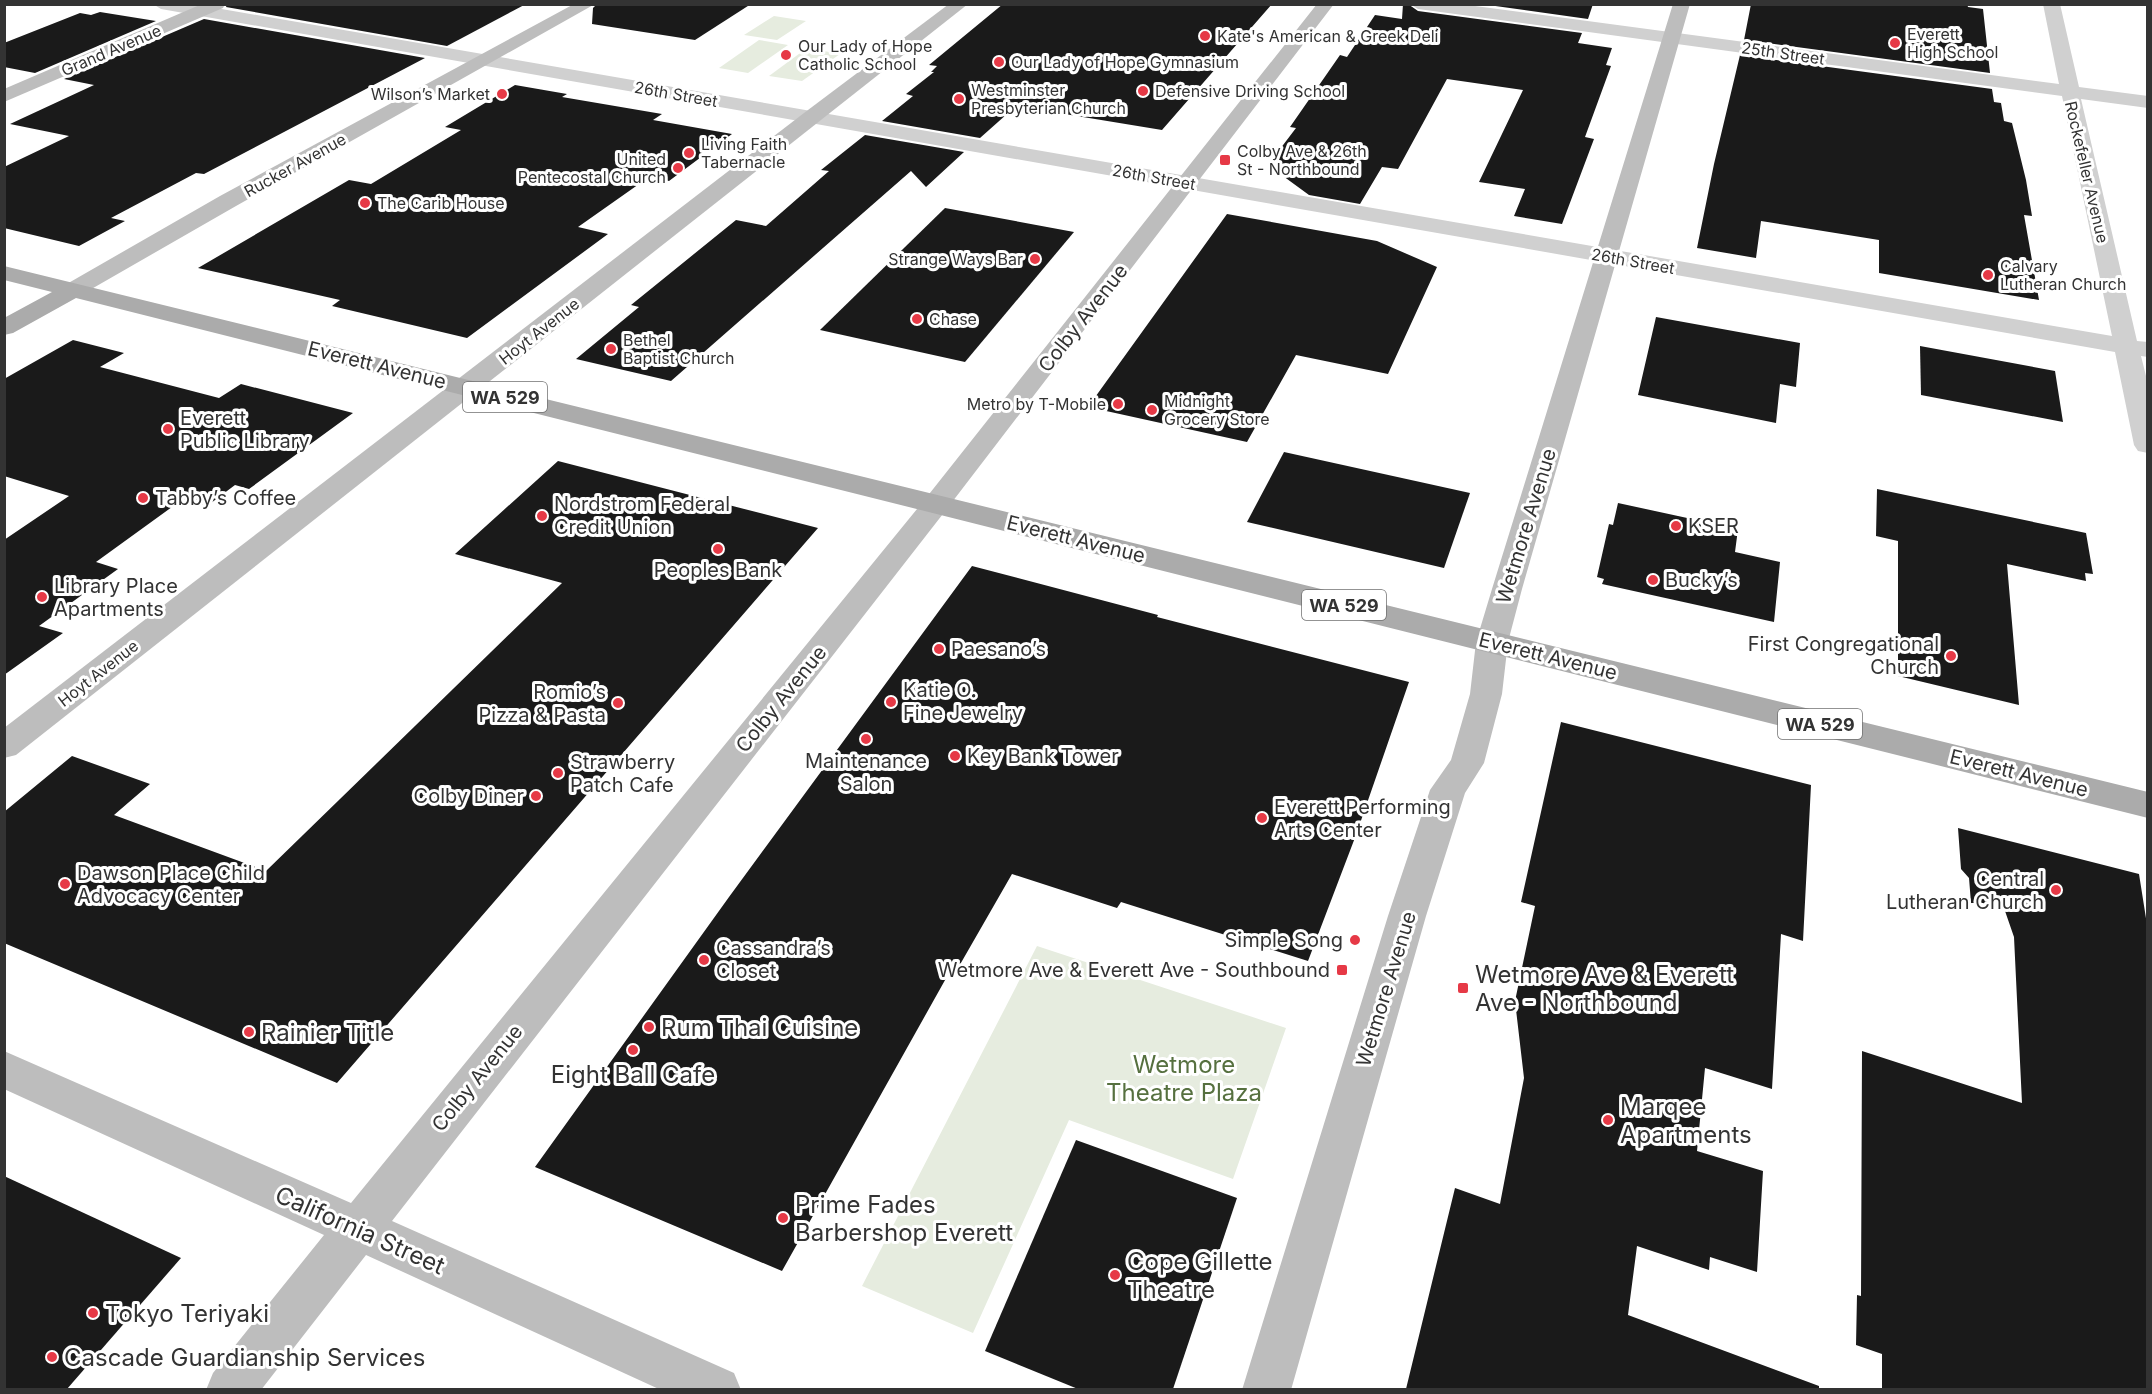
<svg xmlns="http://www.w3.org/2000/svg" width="2152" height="1394" viewBox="0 0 2152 1394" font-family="Inter,sans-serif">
	<rect width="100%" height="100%" fill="#fff"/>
	<!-- green -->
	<g fill="#e6ecdf">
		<path d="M 774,16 L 806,21 L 777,40 L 744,35 Z"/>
		<path d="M 759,40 L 788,45 L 748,73 L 719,68 Z"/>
		<path d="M 807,48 L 840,54 L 802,81 L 769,76 Z"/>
		<path d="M 1037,946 L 1286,1028 L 1233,1179 L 1069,1120 L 973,1333 L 862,1286 Z"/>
	</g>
	<!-- building -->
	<g fill="#1a1a1a">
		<path d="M 227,4 L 526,4 L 447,46 L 226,7 Z"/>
		<path d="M 597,4 L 751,4 L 695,40 L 592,24 L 593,8 Z"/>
		<path d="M 1003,4 L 1272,4 L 1162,130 L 1016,106 L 980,138 L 882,121 L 913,96 L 906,94 L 934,72 L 931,72 L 937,66 L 929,65 Z"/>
		<path d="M 1403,4 L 1408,4 L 1418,11 L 1582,33 L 1578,43 L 1612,48 L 1606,65 L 1611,66 L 1585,137 L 1594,139 L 1562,224 L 1514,216 L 1525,189 L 1479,182 L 1523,90 L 1447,79 L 1398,169 L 1382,167 L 1360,204 L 1309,195 L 1268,165 L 1296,128 L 1290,127 L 1340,55 L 1347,57 L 1375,15 L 1402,19 Z"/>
		<path d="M 1481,4 L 1593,4 L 1588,19 Z"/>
		<path d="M 1751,4 L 1967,4 L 1968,7 L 1983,9 L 1990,73 L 1744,40 Z"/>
		<path d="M 100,12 L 156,21 L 35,73 L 4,67 L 4,43 L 80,13 L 91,15 Z"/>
		<path d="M 204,19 L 425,58 L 204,174 L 196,173 L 111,218 L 125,221 L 79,246 L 4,228 L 4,167 L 69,136 L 10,124 L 94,85 L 64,79 Z"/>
		<path d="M 1740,55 L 1992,89 L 1994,102 L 2001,103 L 2004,121 L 2012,123 L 2026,180 L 2032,216 L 2024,215 L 2039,300 L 1879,273 L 1879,240 L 1761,221 L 1756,258 L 1697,248 L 1714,164 Z"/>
		<path d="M 515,85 L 567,94 L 562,97 L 662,114 L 653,120 L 732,134 L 669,181 L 649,177 L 578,227 L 608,234 L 467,338 L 332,306 L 340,300 L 198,268 L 349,180 L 371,184 L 461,130 L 445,127 Z"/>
		<path d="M 865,135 L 964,152 L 926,187 L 911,171 L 671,381 L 576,359 L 639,307 L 631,305 L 736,220 L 766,226 L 829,171 L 821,170 Z"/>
		<path d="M 945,208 L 1074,232 L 965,362 L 820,330 Z"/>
		<path d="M 1227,214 L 1377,241 L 1437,267 L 1388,374 L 1296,355 L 1247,442 L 1088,407 Z"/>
		<path d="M 1656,317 L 1800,343 L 1796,387 L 1780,384 L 1776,423 L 1638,395 Z"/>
		<path d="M 73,340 L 124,353 L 100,367 L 219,398 L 241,384 L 353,413 L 249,489 L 235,485 L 207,506 L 183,499 L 96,562 L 118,569 L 39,626 L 63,633 L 4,675 L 4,540 L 69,496 L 4,476 L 4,379 Z"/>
		<path d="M 1920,346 L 2055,371 L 2063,422 L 1921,395 Z"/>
		<path d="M 1284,452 L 1470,493 L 1444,568 L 1247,522 Z"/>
		<path d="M 558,461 L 818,528 L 337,1083 L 4,943 L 4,812 L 72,756 L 150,784 L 114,815 L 266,871 L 562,583 L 455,554 Z"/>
		<path d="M 1877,489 L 2086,533 L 2093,574 L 2085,573 L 2086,581 L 2007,564 L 2019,705 L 1898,676 L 1898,541 L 1876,536 Z"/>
		<path d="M 1618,503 L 1738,529 L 1735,552 L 1780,562 L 1774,622 L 1602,584 L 1604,579 L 1597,577 L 1609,524 L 1613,525 Z"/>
		<path d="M 972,566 L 1158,615 L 1157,617 L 1409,682 L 1356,835 L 1308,961 L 1121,902 L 1117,908 L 1012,874 L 954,975 L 949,973 L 782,1271 L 535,1167 L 729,897 Z"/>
		<path d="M 1561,722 L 1811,785 L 1803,941 L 1781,934 L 1772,1089 L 1705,1068 L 1697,1151 L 1763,1171 L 1757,1272 L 1710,1257 L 1709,1270 L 1637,1246 L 1628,1315 L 1819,1386 L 1819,1389 L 1406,1389 L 1455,1188 L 1500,1204 L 1524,1078 L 1515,1001 L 1535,906 L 1521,902 Z"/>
		<path d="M 1958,828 L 2139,874 L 2148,931 L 2148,1389 L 1882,1389 L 1882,1354 L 1856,1345 L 1857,1295 L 1861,1296 L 1862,1051 L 2022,1103 L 2014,937 L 2005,911 L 1983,903 L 1971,903 L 1969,878 L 1961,869 Z"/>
		<path d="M 1076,1140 L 1237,1198 L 1173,1389 L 1078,1389 L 985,1351 Z"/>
		<path d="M 4,1176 L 181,1258 L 67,1389 L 4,1389 Z"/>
	</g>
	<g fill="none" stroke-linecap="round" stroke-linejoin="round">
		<!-- street -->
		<path fill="#d0d0d0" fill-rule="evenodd" d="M 153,4 L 193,4 L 2112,336 L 2062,96 L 1418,9 L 1410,4 L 1460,4 L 2059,84 L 2043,4 L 2060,4 L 2079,87 L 2148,96 L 2148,108 L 2081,99 L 2137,341 L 2148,342 L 2148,357 L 2141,356 L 2148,384 L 2148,453 L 2138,451 L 2134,445 L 2115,352 L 161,9 Z"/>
		<!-- secondary -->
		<g fill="#bdbdbd" fill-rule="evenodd">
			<path d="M 202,4 L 225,4 L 223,8 L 4,102 L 4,89 Z"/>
			<path d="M 574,4 L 595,4 L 236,206 L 81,295 L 73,297 L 65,295 L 61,290 L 65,285 L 220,196 Z"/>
			<path d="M 949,4 L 968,4 L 16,755 L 4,758 L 4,728 L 804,113 Z"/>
			<path d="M 1317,4 L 1334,4 L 946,510 L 392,1221 L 734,1373 L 741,1390 L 661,1390 L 366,1255 L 261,1390 L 206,1390 L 213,1373 L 324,1235 L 4,1089 L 4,1051 L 351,1203 L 926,498 Z"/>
			<path d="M 1673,4 L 1690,4 L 1522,589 L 1508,642 L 1502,694 L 1484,763 L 1465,793 L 1426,916 L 1291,1390 L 1242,1390 L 1388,916 L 1430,790 L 1451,760 L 1470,694 L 1476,642 L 1492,589 Z"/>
		</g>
		<!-- primary -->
		<path fill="#ababab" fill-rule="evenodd" d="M 4,266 L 2148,792 L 2148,818 L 76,298 L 13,333 L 4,335 L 4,318 L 52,292 L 4,280 Z"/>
	</g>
	<!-- markers -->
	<g fill="#e63946" stroke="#fff" stroke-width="2">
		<circle cx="1205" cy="36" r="6"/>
		<circle cx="1895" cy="43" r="6"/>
		<circle cx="786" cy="55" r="6"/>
		<circle cx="999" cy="62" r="6"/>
		<circle cx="1143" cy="91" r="6"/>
		<circle cx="502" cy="94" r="6"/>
		<circle cx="959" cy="99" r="6"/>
		<circle cx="689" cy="153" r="6"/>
		<rect x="1219" y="154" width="12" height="12" rx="3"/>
		<circle cx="678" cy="168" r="6"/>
		<circle cx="365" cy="203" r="6"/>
		<circle cx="1035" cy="259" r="6"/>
		<circle cx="1988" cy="275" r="6"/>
		<circle cx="917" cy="319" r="6"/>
		<circle cx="611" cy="349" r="6"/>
		<circle cx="1118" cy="404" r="6"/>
		<circle cx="1152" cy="410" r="6"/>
		<circle cx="168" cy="429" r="6"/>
		<circle cx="143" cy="498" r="6"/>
		<circle cx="542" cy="516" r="6"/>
		<circle cx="1676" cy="526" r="6"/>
		<circle cx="718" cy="549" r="6"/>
		<circle cx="1653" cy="580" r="6"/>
		<circle cx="42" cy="597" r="6"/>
		<circle cx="939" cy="649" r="6"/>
		<circle cx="1951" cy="656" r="6"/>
		<circle cx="891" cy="702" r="6"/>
		<circle cx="618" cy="703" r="6"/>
		<circle cx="866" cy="739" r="6"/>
		<circle cx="955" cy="756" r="6"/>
		<circle cx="558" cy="773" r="6"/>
		<circle cx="536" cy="796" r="6"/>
		<circle cx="1262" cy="818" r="6"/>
		<circle cx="65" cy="884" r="6"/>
		<circle cx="2056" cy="890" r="6"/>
		<circle cx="1355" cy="940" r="6"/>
		<circle cx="704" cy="960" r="6"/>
		<rect x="1336" y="964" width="12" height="12" rx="3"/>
		<rect x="1457" y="982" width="12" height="12" rx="3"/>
		<circle cx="649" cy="1027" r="6"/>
		<circle cx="249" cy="1032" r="6"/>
		<circle cx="633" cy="1050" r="6"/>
		<circle cx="1608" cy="1120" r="6"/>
		<circle cx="783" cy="1218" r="6"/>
		<circle cx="1115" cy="1275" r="6"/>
		<circle cx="93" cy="1313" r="6"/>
		<circle cx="52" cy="1357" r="6"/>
	</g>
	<g text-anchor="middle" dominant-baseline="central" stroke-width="6" stroke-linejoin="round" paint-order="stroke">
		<!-- far-poi labels -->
		<g font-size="16" fill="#333" stroke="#fff" text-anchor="start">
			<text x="1907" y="34">Everett<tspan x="1907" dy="18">High School</tspan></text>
			<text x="1217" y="36">Kate's American &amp; Greek Deli</text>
			<text x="798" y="46">Our Lady of Hope<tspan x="798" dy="18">Catholic School</tspan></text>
			<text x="1011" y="62">Our Lady of Hope Gymnasium</text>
			<text x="971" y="90">Westminster<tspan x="971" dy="18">Presbyterian Church</tspan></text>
			<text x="1155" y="91">Defensive Driving School</text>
			<text x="490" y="94" text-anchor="end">Wilson’s Market</text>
			<text x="701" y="144">Living Faith<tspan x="701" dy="18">Tabernacle</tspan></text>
			<text x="1237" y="151">Colby Ave &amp; 26th<tspan x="1237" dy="18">St - Northbound</tspan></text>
			<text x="666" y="159" text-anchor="end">United<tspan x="666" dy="18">Pentecostal Church</tspan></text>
			<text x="377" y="203">The Carib House</text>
			<text x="1023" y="259" text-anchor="end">Strange Ways Bar</text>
			<text x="2000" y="266">Calvary<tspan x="2000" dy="18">Lutheran Church</tspan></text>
			<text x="929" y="319">Chase</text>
			<text x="623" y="340">Bethel<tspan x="623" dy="18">Baptist Church</tspan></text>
			<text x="1164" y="401">Midnight<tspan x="1164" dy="18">Grocery Store</tspan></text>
			<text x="1106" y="404" text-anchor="end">Metro by T-Mobile</text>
		</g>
		<!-- far-street labels -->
		<g font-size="16" fill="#333" stroke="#fff">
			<text transform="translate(111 50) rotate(-23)">Grand Avenue</text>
			<text transform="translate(1783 53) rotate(8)">25th Street</text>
			<text transform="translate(676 94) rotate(10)">26th Street</text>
			<text transform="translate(295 165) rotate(-29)">Rucker Avenue</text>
			<text transform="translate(2087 172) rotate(77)">Rockefeller Avenue</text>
			<text transform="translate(1154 177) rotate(10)">26th Street</text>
			<text transform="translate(1633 261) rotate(10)">26th Street</text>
			<text transform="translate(539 331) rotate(-38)">Hoyt Avenue</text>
			<text transform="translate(98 673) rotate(-38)">Hoyt Avenue</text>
		</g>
		<!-- shield labels -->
		<g fill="#fff" stroke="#707070" stroke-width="1.5">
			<rect x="463" y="382" width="84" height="30" rx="4.5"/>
			<rect x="1302" y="590" width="84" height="30" rx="4.5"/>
			<rect x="1778" y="709" width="84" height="30" rx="4.5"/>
		</g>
		<g font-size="18" font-weight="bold" fill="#333">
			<text x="505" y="397">WA 529</text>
			<text x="1344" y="605">WA 529</text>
			<text x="1820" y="724">WA 529</text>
		</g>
		<!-- street labels -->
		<g font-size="20" fill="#333" stroke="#fff">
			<text transform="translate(1083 318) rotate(-52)">Colby Avenue</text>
			<text transform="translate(377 365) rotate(14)">Everett Avenue</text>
			<text transform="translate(1526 526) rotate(-73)">Wetmore Avenue</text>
			<text transform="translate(1076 539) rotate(14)">Everett Avenue</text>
			<text transform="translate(1548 656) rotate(14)">Everett Avenue</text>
			<text transform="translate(781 699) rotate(-51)">Colby Avenue</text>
			<text transform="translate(2019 773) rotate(14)">Everett Avenue</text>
			<text transform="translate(1386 989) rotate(-73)">Wetmore Avenue</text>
			<text transform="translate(477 1078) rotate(-51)">Colby Avenue</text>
		</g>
		<!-- poi labels -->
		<g font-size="20" fill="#333" stroke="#fff" text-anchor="start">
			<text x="180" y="418">Everett<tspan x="180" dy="23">Public Library</tspan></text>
			<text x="155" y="498">Tabby’s Coffee</text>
			<text x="554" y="504">Nordstrom Federal<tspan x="554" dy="23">Credit Union</tspan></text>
			<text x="1688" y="526">KSER</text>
			<text x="718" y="570" text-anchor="middle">Peoples Bank</text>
			<text x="1665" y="580">Bucky’s</text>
			<text x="54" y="586">Library Place<tspan x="54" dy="23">Apartments</tspan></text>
			<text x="1939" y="644" text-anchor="end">First Congregational<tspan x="1939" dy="23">Church</tspan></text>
			<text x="951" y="649">Paesano’s</text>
			<text x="903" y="690">Katie O.<tspan x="903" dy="23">Fine Jewelry</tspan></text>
			<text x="606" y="692" text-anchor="end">Romio’s<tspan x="606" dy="23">Pizza &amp; Pasta</tspan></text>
			<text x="967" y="756">Key Bank Tower</text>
			<text x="866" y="761" text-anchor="middle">Maintenance<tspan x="866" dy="23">Salon</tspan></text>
			<text x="570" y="762">Strawberry<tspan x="570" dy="23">Patch Cafe</tspan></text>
			<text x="524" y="796" text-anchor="end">Colby Diner</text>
			<text x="1274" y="807">Everett Performing<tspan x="1274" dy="23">Arts Center</tspan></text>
			<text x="77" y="873">Dawson Place Child<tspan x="77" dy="23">Advocacy Center</tspan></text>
			<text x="2044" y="879" text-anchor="end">Central<tspan x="2044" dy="23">Lutheran Church</tspan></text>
			<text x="1343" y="940" text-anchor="end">Simple Song</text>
			<text x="716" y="948">Cassandra’s<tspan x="716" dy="23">Closet</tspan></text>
			<text x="1330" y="970" text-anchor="end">Wetmore Ave &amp; Everett Ave - Southbound</text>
		</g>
		<!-- near-poi labels -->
		<g font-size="24" fill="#333" stroke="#fff" text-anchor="start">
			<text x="1475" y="974">Wetmore Ave &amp; Everett<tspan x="1475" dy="28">Ave - Northbound</tspan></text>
			<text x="661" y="1027">Rum Thai Cuisine</text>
			<text x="261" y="1032">Rainier Title</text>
			<text x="633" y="1074" text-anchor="middle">Eight Ball Cafe</text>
			<text x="1620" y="1106">Marqee<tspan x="1620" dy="28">Apartments</tspan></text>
			<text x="795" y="1204">Prime Fades<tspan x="795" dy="28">Barbershop Everett</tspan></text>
			<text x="1127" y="1261">Cope Gillette<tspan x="1127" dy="28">Theatre</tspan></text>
			<text x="105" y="1313">Tokyo Teriyaki</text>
			<text x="64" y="1357">Cascade Guardianship Services</text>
		</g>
		<!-- near-park labels -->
		<g font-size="24" fill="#56703f" stroke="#fff">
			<text x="1184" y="1064">Wetmore<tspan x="1184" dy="28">Theatre Plaza</tspan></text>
		</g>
		<!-- near-street labels -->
		<g font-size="24" fill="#333" stroke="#fff">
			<text transform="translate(360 1230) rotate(24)">California Street</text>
		</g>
	</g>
	<!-- border -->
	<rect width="2152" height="1394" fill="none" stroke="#333333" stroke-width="12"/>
</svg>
